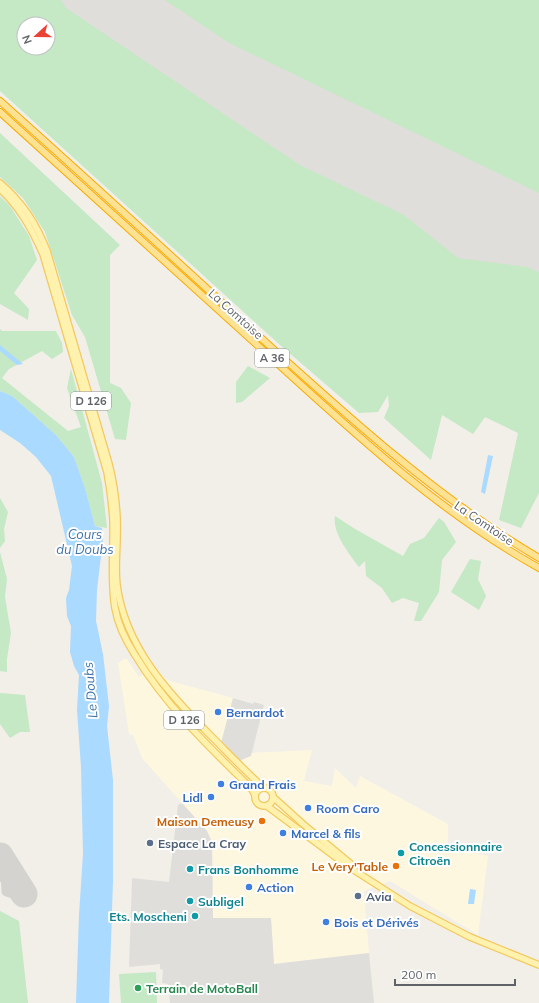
<svg xmlns="http://www.w3.org/2000/svg" width="539" height="1003" viewBox="0 0 539 1003" font-family="Mulish,sans-serif">
	<rect width="100%" height="100%" fill="#f1efe8"/>
	<!-- commercial -->
	<path fill="#fef7e0" d="M 126,658 L 139,677 L 154,665 L 167,680 L 233,698 L 221,743 L 250,756 L 251,753 L 312,750 L 304,781 L 332,786 L 335,768 L 356,788 L 360,776 L 448,824 L 448,845 L 488,856 L 478,935 L 390,881 L 364,891 L 369,953 L 274,964 L 271,918 L 213,918 L 212,842 L 207,831 L 142,758 L 133,735 L 129,734 L 118,663 Z"/>
	<!-- industrial -->
	<g fill="#e0deda" fill-rule="evenodd">
		<path d="M 0,0 L 539,0 L 539,359 L 23,94 ZM 24,24 L 48,24 L 48,48 L 24,48 Z"/>
		<path d="M 233,698 L 253,704 L 254,702 L 264,705 L 251,756 L 239,761 L 221,743 Z"/>
		<path d="M 182,803 L 207,831 L 212,842 L 213,918 L 271,918 L 274,964 L 369,953 L 374,1003 L 170,1003 L 168,984 L 162,983 L 163,970 L 160,969 L 160,964 L 129,967 L 132,878 L 169,882 L 178,805 Z"/>
	</g>
	<!-- green -->
	<g fill="#c5e8c5" fill-rule="evenodd">
		<path d="M 0,0 L 61,0 L 66,8 L 300,165 L 404,215 L 458,258 L 527,267 L 539,272 L 539,493 L 521,528 L 499,520 L 518,433 L 485,417 L 473,434 L 442,415 L 431,460 L 384,418 L 389,406 L 388,395 L 378,412 L 359,413 L 280,345 L 0,91 ZM 24,24 L 48,24 L 48,48 L 24,48 Z"/>
		<path d="M 165,0 L 539,0 L 539,193 L 229,43 Z"/>
		<path d="M 0,133 L 120,245 L 110,255 L 110,383 L 121,388 L 131,403 L 126,440 L 115,439 L 85,337 L 72,315 L 45,232 L 23,198 L 0,177 Z"/>
		<path d="M 0,196 L 10,206 L 29,236 L 37,260 L 14,293 L 29,309 L 28,320 L 0,304 Z"/>
		<path d="M 0,329 L 2,331 L 56,331 L 62,343 L 63,352 L 52,359 L 42,351 L 9,369 L 2,378 L 68,431 L 81,427 L 67,388 L 71,369 L 102,483 L 107,528 L 95,526 L 85,488 L 74,457 L 56,435 L 12,396 L 0,391 Z"/>
		<path d="M 248,366 L 270,378 L 242,402 L 236,403 L 236,382 Z"/>
		<path d="M 0,498 L 8,512 L 4,529 L 5,541 L 0,548 Z"/>
		<path d="M 335,516 L 355,529 L 403,556 L 410,544 L 424,538 L 439,518 L 444,522 L 456,542 L 442,560 L 439,592 L 421,621 L 414,621 L 419,603 L 403,598 L 392,603 L 382,588 L 366,576 L 365,561 L 359,567 C 349,554 332,532 335,516 Z"/>
		<path d="M 0,552 L 7,579 L 5,597 L 11,633 L 7,659 L 7,672 L 0,671 Z"/>
		<path d="M 470,559 L 481,561 L 478,579 L 486,596 L 479,610 L 451,592 Z"/>
		<path d="M 0,693 L 25,695 L 30,732 L 20,732 L 10,738 L 0,724 Z"/>
		<path d="M 0,911 L 19,921 L 28,1003 L 0,1003 Z"/>
		<path d="M 156,972 L 157,1003 L 121,1003 L 119,974 Z"/>
	</g>
	<!-- water -->
	<g fill="#aadaff">
		<path d="M 0,345 L 23,364 L 17,365 L 0,351 Z"/>
		<path d="M 0,391 L 12,396 L 56,435 L 74,457 L 85,488 L 95,526 L 102,528 L 103,539 L 97,590 L 96,621 L 103,654 L 109,706 L 107,726 L 113,780 L 113,880 L 109,1003 L 76,1003 L 79,915 L 83,854 L 81,767 L 77,710 L 79,675 L 74,666 L 70,652 L 71,626 L 67,616 L 66,598 L 69,590 L 72,566 L 51,476 L 36,457 L 20,443 L 0,430 Z"/>
		<path d="M 488,455 L 493,456 L 485,494 L 481,492 Z"/>
		<path d="M 470,889 L 476,890 L 474,904 L 468,904 Z"/>
	</g>
	<g fill="none" stroke-linecap="round" stroke-linejoin="round">
		<!-- taxiway -->
		<path stroke="#d4d3d0" stroke-width="11" d="M 6,866 L 7,891 L 13,893 L 17,892 L 21,885 L 18,878 L 13,877"/>
		<!-- runway -->
		<path stroke="#d4d3d0" stroke-width="27" d="M 0,856 L 24,894"/>
		<!-- major casing -->
		<g stroke="#f2c960" stroke-width="8">
			<g id="major">
				<path d="M 0,183 C 23,203 36,223 47,251 L 109,464 C 115,488 118,511 117,536 C 117,552 115,569 117,585 C 125,647 169,694 212,737 C 229,754 246,772 264,788"/>
				<path d="M 0,189 C 20,207 32,230 43,254 L 107,472 C 110,488 112,504 113,520 C 114,550 110,579 115,608 C 118,626 126,641 135,655 C 166,706 209,747 251,788 L 255,795"/>
				<circle cx="264" cy="797" r="9"/>
				<path d="M 273,797 L 303,824 L 351,864"/>
				<path d="M 267,806 L 349,867 L 410,906 L 470,937 L 539,965"/>
			</g>
		</g>
		<!-- highway casing -->
		<g stroke="#f9ab00" stroke-width="8">
			<g id="highway">
				<path d="M 0,101 C 84,176 167,252 250,328 C 342,411 432,495 539,558"/>
				<path d="M 0,112 C 89,192 177,273 266,353 C 352,431 437,511 539,568"/>
			</g>
		</g>
		<!-- major -->
		<use href="#major" stroke="#fff2af" stroke-width="5.5"/>
		<!-- highway -->
		<use href="#highway" stroke="#fde293" stroke-width="6"/>
	</g>
	<!-- markers -->
	<g fill="#3f7fe0" stroke="#fff" stroke-width="1.5">
		<circle cx="218" cy="712" r="4"/>
		<circle cx="221" cy="784" r="4"/>
		<circle cx="211" cy="797" r="4"/>
		<circle cx="308" cy="808" r="4"/>
		<circle cx="283" cy="833" r="4"/>
		<circle cx="249" cy="887" r="4"/>
		<circle cx="326" cy="922" r="4"/>
	</g>
	<g fill="#e8710a" stroke="#fff" stroke-width="1.5">
		<circle cx="262" cy="821" r="4"/>
		<circle cx="396" cy="866" r="4"/>
	</g>
	<g fill="#5c6f8a" stroke="#fff" stroke-width="1.5">
		<circle cx="150" cy="843" r="4"/>
		<circle cx="358" cy="896" r="4"/>
	</g>
	<g fill="#0f9aa8" stroke="#fff" stroke-width="1.5">
		<circle cx="401" cy="853" r="4"/>
		<circle cx="190" cy="869" r="4"/>
		<circle cx="190" cy="901" r="4"/>
		<circle cx="195" cy="916" r="4"/>
	</g>
	<circle fill="#2e9e5b" stroke="#fff" stroke-width="1.5" cx="138" cy="988" r="4"/>
	<g text-anchor="middle" dominant-baseline="central" stroke-width="4" stroke-linejoin="round" paint-order="stroke">
		<!-- shield labels -->
		<g fill="#fff" stroke="#8f9295" stroke-width="1">
			<rect x="255" y="349" width="34" height="18" rx="3"/>
			<rect x="71" y="392" width="40" height="18" rx="3"/>
			<rect x="164" y="711" width="40" height="18" rx="3"/>
		</g>
		<g font-size="11" font-weight="bold" fill="#5f6368">
			<text x="272" y="358">A 36</text>
			<text x="91" y="401">D 126</text>
			<text x="184" y="720">D 126</text>
		</g>
		<!-- street labels -->
		<g font-size="12" fill="#5f6368" stroke="#fff">
			<text transform="translate(236 314) rotate(42)">La Comtoise</text>
			<text transform="translate(484 523) rotate(34)">La Comtoise</text>
		</g>
		<!-- shop labels -->
		<g font-size="12" font-weight="bold" fill="#366cbe" stroke="#fff" text-anchor="start">
			<text x="226" y="712">Bernardot</text>
			<text x="229" y="784">Grand Frais</text>
			<text x="203" y="797" text-anchor="end">Lidl</text>
			<text x="316" y="808">Room Caro</text>
			<text x="291" y="833">Marcel &amp; fils</text>
			<text x="257" y="887">Action</text>
			<text x="334" y="922">Bois et Dérivés</text>
		</g>
		<!-- food labels -->
		<g font-size="12" font-weight="bold" fill="#c56008" stroke="#fff" text-anchor="end">
			<text x="254" y="821">Maison Demeusy</text>
			<text x="388" y="866">Le Very'Table</text>
		</g>
		<!-- service labels -->
		<g font-size="12" font-weight="bold" fill="#4e5e75" stroke="#fff" text-anchor="start">
			<text x="158" y="843">Espace La Cray</text>
			<text x="366" y="896">Avia</text>
		</g>
		<!-- culture labels -->
		<g font-size="12" font-weight="bold" fill="#0d838f" stroke="#fff" text-anchor="start">
			<text x="409" y="846">Concessionnaire<tspan x="409" dy="14">Citroën</tspan></text>
			<text x="198" y="869">Frans Bonhomme</text>
			<text x="198" y="901">Subligel</text>
			<text x="187" y="916" text-anchor="end">Ets. Moscheni</text>
		</g>
		<!-- leisure labels -->
		<g font-size="12" font-weight="bold" fill="#27864d" stroke="#fff" text-anchor="start">
			<text x="146" y="988">Terrain de MotoBall</text>
		</g>
		<!-- water labels -->
		<g font-size="13" font-style="italic" fill="#4174aa" stroke="#fff">
			<text x="85" y="534">Cours<tspan x="85" dy="15">du Doubs</tspan></text>
			<text transform="translate(90 690) rotate(-95)">Le Doubs</text>
		</g>
	</g>
	<!-- north arrow -->
	<g transform="translate(36 36) rotate(249)"><circle r="19" fill="#ffffff" stroke="#bfc1c3"/>
	<path d="M0-3L7 15L0 10L-7 15Z" fill="#ea4335"/>
	<text y="-6" font-size="11" font-weight="bold" text-anchor="middle" fill="#5f6368">N</text>
	</g>
	<!-- scale -->
	<path d="M395 979v6h120v-6" fill="none" stroke="#5f6368" stroke-width="2"/>
	<text x="401" y="979" font-size="12" fill="#5f6368" stroke="#ffffff" stroke-width="3" paint-order="stroke">200 m</text>
</svg>
